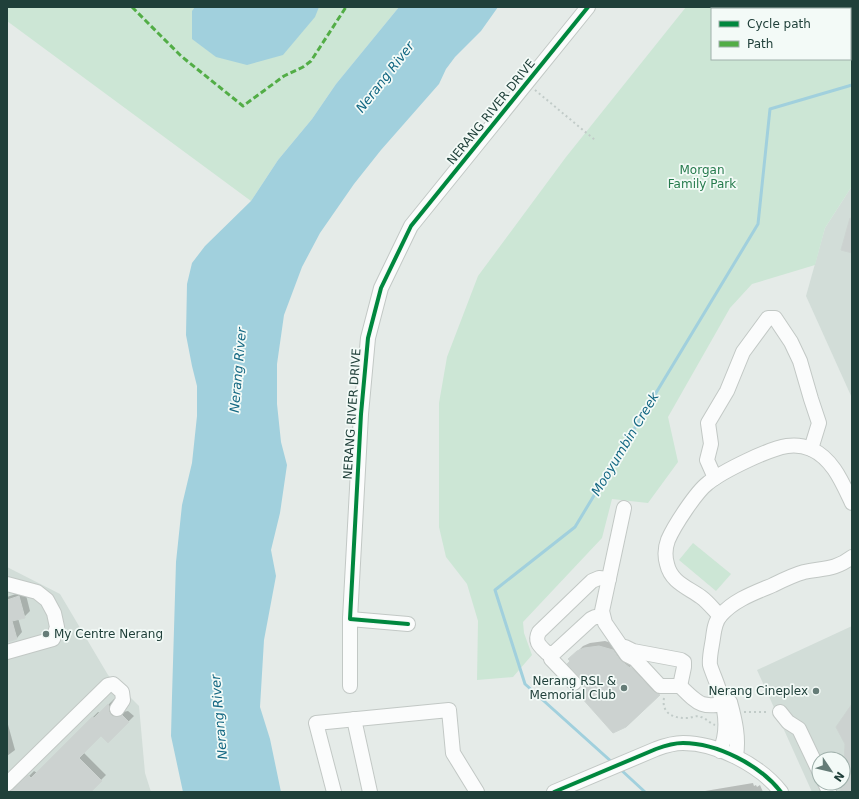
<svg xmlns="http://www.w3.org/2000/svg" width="859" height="799" viewBox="0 0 859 799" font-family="'DejaVu Sans',sans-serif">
	<rect width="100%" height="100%" fill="#e5ebe8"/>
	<!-- built -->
	<g fill="#d2ddd8" fill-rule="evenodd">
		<path d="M 852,186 L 852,398 L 806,296 L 825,228 Z"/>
		<path d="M 7,567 L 60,594 L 108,675 L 139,706 L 145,773 L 151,792 L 7,792 Z"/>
		<path d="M 852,626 L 852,792 L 812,792 L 757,670 ZM 819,759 L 843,759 L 843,783 L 819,783 Z"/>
	</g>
	<!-- green -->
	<g fill="#cce6d5" fill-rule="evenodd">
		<path d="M 7,7 L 399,7 L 336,84 L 312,119 L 278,160 L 251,201 L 7,21 Z"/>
		<path d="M 686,7 L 852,7 L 852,186 L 825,228 L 815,265 L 752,284 L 730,308 L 668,417 L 678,462 L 648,503 L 612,499 L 602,538 L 523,622 L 524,633 L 532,655 L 513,677 L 477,680 L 478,621 L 467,584 L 446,557 L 439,527 L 439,403 L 447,357 L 478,276 L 566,157 ZM 712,9 L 850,9 L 850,59 L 712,59 Z"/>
		<path d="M 693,543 L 731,574 L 716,591 L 679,560 Z"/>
	</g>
	<!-- water -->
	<g fill="#a1d0dd">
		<path d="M 195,7 L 319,7 L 315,17 L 283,55 L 247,65 L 216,57 L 192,39 L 192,11 Z"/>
		<path d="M 399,7 L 498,7 L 481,31 L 455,57 L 446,69 L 439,84 L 381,150 L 354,184 L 320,233 L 302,267 L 284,315 L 277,364 L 277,404 L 281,442 L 287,465 L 280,513 L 271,550 L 276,576 L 264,640 L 260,707 L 270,739 L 281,792 L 183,792 L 171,736 L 172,696 L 176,562 L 182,505 L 192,463 L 197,416 L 197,386 L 192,366 L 186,335 L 187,284 L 192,263 L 205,246 L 251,201 L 278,160 L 312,119 L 336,84 Z"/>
	</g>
	<!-- shadow -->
	<g fill="#0003">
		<path d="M 25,591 L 30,611 L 24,617 L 18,618 L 22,632 L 17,638 L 7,641 L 7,597 Z"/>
		<path d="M 605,641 L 618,645 L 635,662 L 626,671 L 627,673 L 637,663 L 664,689 L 626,727 L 588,691 L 570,659 L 583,646 L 590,643 Z"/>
		<path d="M 114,699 L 114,707 L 123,712 L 128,711 L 134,716 L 108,742 L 101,734 L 83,752 L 106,775 L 89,792 L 9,792 L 14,787 L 20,785 L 34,771 L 37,773 L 98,712 L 100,713 Z"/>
		<path d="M 7,721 L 15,750 L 7,756 Z"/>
		<path d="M 753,783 L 754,786 L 756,785 L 757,787 L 760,785 L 763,792 L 699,792 Z"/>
	</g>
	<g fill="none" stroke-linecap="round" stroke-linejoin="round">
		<!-- stream -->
		<g stroke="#a1d0dd" stroke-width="3">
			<path d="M 613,763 L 525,684 L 495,590 L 575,527 L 758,224 L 770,109 L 852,85"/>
			<path d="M 619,768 L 645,792"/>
		</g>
	</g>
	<!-- building -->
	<g fill="#ccd2d0" stroke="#cdd4d1">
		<path d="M 850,218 L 852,219 L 852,253 L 841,250 Z"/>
		<path d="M 19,596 L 25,618 L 12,621 L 17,639 L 7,642 L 7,600 Z"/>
		<path d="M 599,646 L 613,650 L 620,660 L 630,668 L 631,667 L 654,692 L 660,695 L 626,727 L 613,733 L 581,697 L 587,691 L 582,686 L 582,681 L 580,677 L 567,664 L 570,661 L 568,659 L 577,651 L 584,648 Z"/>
		<path d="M 108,704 L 109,706 L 109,712 L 112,716 L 117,717 L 122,715 L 129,722 L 108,743 L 101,736 L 79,758 L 102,781 L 91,792 L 10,792 L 28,775 L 31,778 L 92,717 L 94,718 Z"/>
		<path d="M 852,704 L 852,792 L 840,792 L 841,783 L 843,783 L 845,744 L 836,727 Z"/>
	</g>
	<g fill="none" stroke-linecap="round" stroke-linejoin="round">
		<!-- minor casing -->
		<g stroke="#c2c8c5" stroke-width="16">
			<g id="minor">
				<path d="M 715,478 L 707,460 L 711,444 L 708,423 L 727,391 L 743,352 L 768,318 L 775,318 L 791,342 L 800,361 L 811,399 L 819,423 L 811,449"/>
				<path d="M 624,508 L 602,611 L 605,623 L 627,655 L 635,659 L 660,686 L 680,686"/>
				<path d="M 7,584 L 37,592 L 47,600 L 54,613 L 57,627 L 53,639 L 7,652"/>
				<path d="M 720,616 C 714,610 708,602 701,597 C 687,587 671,582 667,564 C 665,557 665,548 668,540 C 674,526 696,492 708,483 C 723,471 768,449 787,446 C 794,445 804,446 811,449 C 833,459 842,482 852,503"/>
				<path d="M 602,617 L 595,617 L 591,619 L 554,653 L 547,653 C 540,646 534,642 539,632 L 592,581 L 599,578 L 609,579"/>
				<path d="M 350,619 L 408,624"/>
				<path d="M 625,647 L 633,651 L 681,660 L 684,662 L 684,667 L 680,686"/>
				<path d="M 550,654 L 551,659 L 574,683"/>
				<path d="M 350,686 L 350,619 L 361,414 L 368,338 L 381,288 L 411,226 L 588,7"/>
				<path d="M 680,686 C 700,706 702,708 730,703"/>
				<path d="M 730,702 C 735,720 739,738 736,756"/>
				<path d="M 780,712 L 788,722 L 799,729 L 819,771"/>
				<path d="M 354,719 L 370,792"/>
				<path d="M 720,751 C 728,733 726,712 720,694 C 718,684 713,675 710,665 C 709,657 712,646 713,638 C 714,630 715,621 721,615 C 734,600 754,593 773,585 C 783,580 793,575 804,572 C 824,568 835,570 852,557"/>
				<path d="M 825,783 L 829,792"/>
				<path d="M 7,784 L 108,685 L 113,684 L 122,692 L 123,700 L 117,709"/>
				<path d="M 334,792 L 316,723 L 449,710 L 453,753 L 477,792"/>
				<path d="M 554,792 L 656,749 C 664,746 674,743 683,743 C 717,743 760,765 781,792"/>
			</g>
		</g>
		<!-- path -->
		<g stroke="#c1cbc8" stroke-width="2" stroke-dasharray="2 3" stroke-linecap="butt">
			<path d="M 535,90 L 595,140"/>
			<path d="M 664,698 C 661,714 675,719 689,718 C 693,717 697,715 701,717 C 706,718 709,723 715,725"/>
			<path d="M 744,712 L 769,712"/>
		</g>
		<!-- minor -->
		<use href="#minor" stroke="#fbfcfc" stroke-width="14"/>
		<!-- quiet -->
		<path stroke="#52ad46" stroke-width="3" stroke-dasharray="6 3" stroke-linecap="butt" d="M 132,7 L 181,56 L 243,106 L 284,76 L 303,67 L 311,61 L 346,7"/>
		<!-- cycleway casing -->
		<g stroke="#f3faf7" stroke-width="6">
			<g id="cycleway">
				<path d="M 408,624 L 350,619 L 361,414 L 368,338 L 381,288 L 411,226 L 588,7"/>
				<path d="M 554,792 L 656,749 C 664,746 674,743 683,743 C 717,743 760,765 781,792"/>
			</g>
		</g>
		<!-- cycleway -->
		<use href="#cycleway" stroke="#00873e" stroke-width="4"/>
	</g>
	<!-- markers -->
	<g fill="#657c77" stroke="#f3faf7" stroke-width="1.5">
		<circle cx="46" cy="634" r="4"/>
		<circle cx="624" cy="688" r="4"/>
		<circle cx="816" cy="691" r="4"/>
	</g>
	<g text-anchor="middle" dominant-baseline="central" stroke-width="3.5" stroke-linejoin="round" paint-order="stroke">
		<!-- street labels -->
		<g font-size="12" fill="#20403a" stroke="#f3faf7">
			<text transform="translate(491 112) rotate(-51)">NERANG RIVER DRIVE</text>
			<text transform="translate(352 414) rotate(-86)">NERANG RIVER DRIVE</text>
		</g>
		<!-- park labels -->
		<g font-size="12" fill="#267b4d" stroke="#f3faf7">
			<text x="702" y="170">Morgan<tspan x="702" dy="14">Family Park</tspan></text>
		</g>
		<!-- poi labels -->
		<g font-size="12" fill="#20403a" stroke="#f3faf7" text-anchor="end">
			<text x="54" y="634" text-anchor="start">My Centre Nerang</text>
			<text x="616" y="681">Nerang RSL &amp;<tspan x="616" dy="14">Memorial Club</tspan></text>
			<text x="808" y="691">Nerang Cineplex</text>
		</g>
		<!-- water labels -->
		<g font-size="13" font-style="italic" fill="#146883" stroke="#f3faf7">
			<text transform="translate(385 77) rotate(-52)">Nerang River</text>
			<text transform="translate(238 370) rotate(-85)">Nerang River</text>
			<text transform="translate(625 444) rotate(-59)">Mooyumbin Creek</text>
			<text transform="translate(219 717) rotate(-95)">Nerang River</text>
		</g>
	</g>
	<!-- border -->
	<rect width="859" height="799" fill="none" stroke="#20403a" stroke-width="16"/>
	<!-- legend -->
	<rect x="711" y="8" width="140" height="52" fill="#f3faf7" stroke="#9fb0ab"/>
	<rect x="719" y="21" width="20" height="6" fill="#00873e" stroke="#9fb0ab"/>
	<text x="747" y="28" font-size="12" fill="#20403a">Cycle path</text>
	<rect x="719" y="41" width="20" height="6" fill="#52ad46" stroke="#9fb0ab"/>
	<text x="747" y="48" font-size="12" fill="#20403a">Path</text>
	<!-- north arrow -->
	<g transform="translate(831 771) rotate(125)"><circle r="19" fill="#f3faf7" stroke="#9fb0ab"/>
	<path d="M0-3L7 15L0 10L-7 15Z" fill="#657c77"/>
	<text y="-6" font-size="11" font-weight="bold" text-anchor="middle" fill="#20403a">N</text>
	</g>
</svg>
